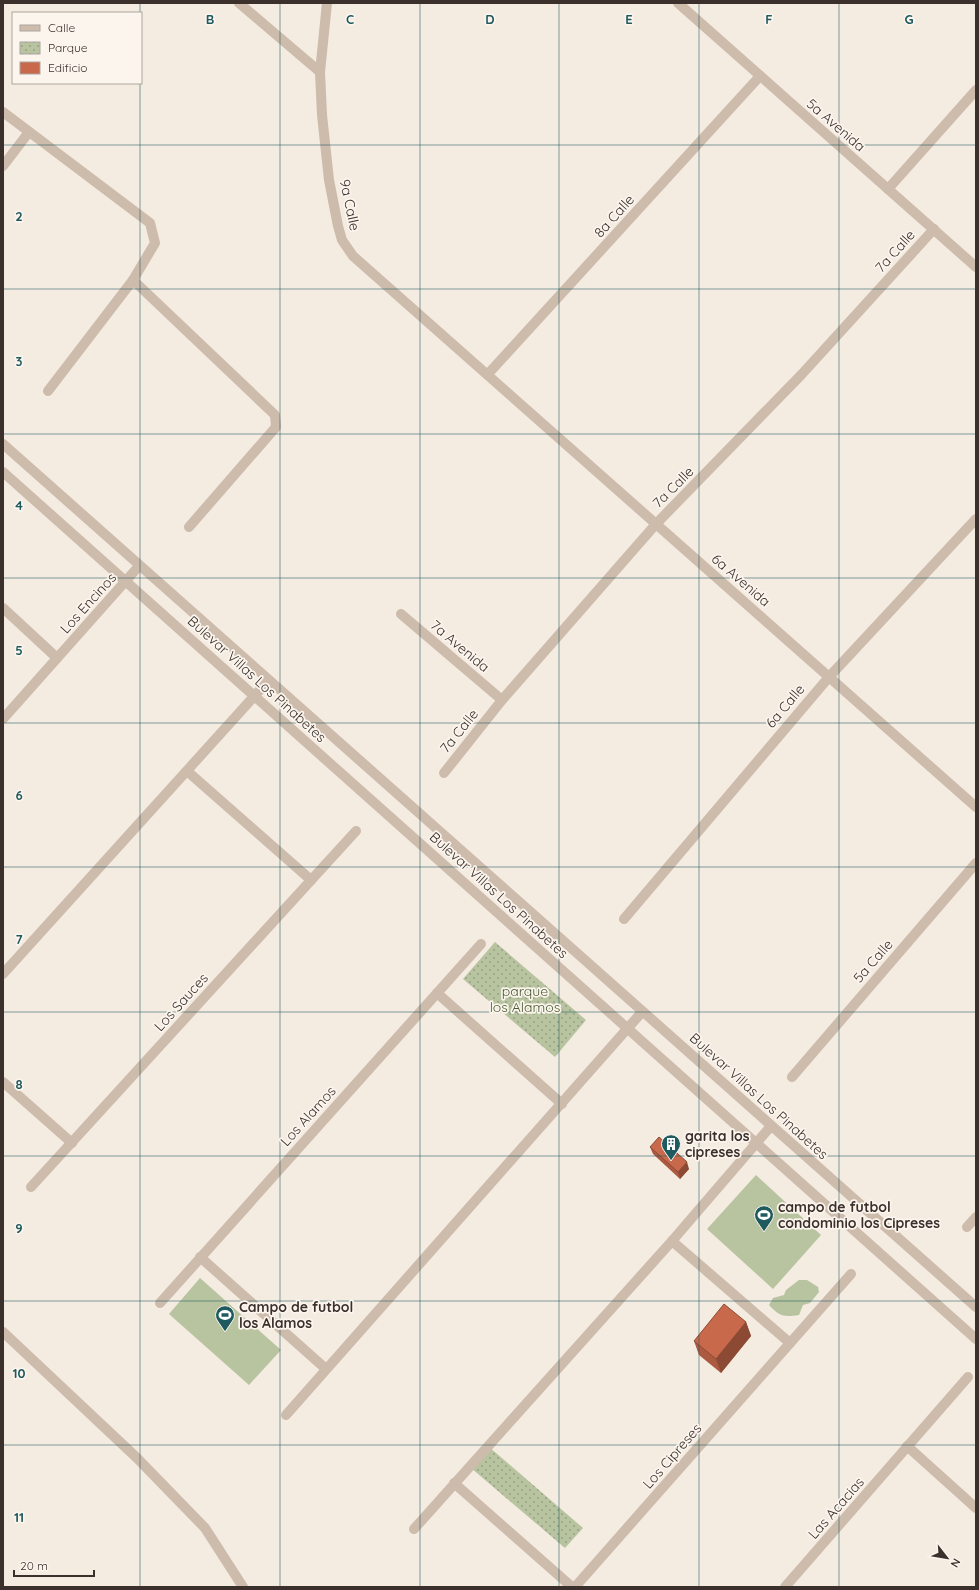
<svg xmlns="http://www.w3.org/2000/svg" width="979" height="1590" viewBox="0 0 979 1590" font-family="Quicksand,sans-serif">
	<defs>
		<pattern id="park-dots" width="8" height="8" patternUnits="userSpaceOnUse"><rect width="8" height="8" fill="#b8c4a0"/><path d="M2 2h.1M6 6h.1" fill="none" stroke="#97a083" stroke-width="1.8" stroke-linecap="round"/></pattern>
	</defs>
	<rect width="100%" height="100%" fill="#f4ebe1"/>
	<!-- grass -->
	<g fill="#b8c4a0">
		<path d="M 756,1175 L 821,1235 L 773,1289 L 707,1229 Z"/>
		<path d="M 200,1278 L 281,1350 L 249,1385 L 169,1314 Z"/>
		<path d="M 799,1280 L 807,1280 L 818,1287 L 819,1292 L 810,1303 L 803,1305 L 799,1315 C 784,1317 780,1317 769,1305 L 773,1298 L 784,1295 L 786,1290 Z"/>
	</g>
	<!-- park -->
	<g fill="url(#park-dots)">
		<path d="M 495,942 L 586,1020 L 555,1057 L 463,979 Z"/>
		<path d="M 489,1447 L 583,1528 L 565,1548 L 471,1468 Z"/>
	</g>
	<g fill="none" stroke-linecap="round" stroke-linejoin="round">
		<!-- minor -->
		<g stroke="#cdbbac" stroke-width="10">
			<path d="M 239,3 L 320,72"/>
			<path d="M 327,3 L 320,72 L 322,115 L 329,180 L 338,226 L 342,240 L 353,256 L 976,807"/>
			<path d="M 678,3 L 976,267"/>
			<path d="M 3,112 L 150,223 L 155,243 L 133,280 L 48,391"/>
			<path d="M 3,166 L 29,132"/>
			<path d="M 888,189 L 976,90"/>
			<path d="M 133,280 L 275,415 L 276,427 L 189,527"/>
			<path d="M 488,374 L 760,76"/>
			<path d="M 3,444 L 976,1307"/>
			<path d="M 3,472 L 976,1339"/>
			<path d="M 3,608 L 57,658"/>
			<path d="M 401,614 L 502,700"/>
			<path d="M 3,719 L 139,566"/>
			<path d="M 187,771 L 311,880"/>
			<path d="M 444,773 L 502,700 L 656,524 L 802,374 L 934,229"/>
			<path d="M 624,919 L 829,677 L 976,519"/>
			<path d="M 3,974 L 268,681"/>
			<path d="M 437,993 L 562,1104"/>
			<path d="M 792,1077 L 976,863"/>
			<path d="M 3,1082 L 72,1143"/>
			<path d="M 31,1187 L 356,831"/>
			<path d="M 967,1227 L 976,1217"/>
			<path d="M 672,1241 L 790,1343"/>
			<path d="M 200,1257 L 326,1369"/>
			<path d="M 160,1303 L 481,944"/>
			<path d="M 3,1332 L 137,1458 L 205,1528 L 243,1587"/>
			<path d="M 286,1415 L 642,1012"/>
			<path d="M 907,1446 L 976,1508"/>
			<path d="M 454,1483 L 572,1587"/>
			<path d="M 414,1529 L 672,1241 L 771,1126"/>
			<path d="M 575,1587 L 851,1274"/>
			<path d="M 785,1587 L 968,1377"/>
		</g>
	</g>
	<!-- wall -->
	<g fill="#ac5a40">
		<path d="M 650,1147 L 689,1169 L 680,1179 L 653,1154 Z"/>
		<path d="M 746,1322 L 751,1336 L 721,1373 L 699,1355 L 694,1341 Z"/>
	</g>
	<!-- shaded-wall -->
	<g fill="#8c4a34">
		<path d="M 687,1162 L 689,1169 L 680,1179 L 678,1172 Z"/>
		<path d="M 746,1322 L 751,1336 L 721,1373 L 716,1359 Z"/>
	</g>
	<!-- building -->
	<g fill="#c8694b" stroke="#8c4a34">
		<path d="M 659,1137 L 687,1162 L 678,1172 L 650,1147 Z"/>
		<path d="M 724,1304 L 746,1322 L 716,1359 L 694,1341 Z"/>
	</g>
	<!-- grid -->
	<path fill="none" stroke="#1f5a5e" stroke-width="1" stroke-opacity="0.55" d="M 140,3 L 140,13M 280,3 L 280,1587M 420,3 L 420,1587M 559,3 L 559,1587M 699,3 L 699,1587M 839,3 L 839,1587M 140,83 L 140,1587M 3,145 L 976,145M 3,289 L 976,289M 3,434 L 976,434M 3,578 L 976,578M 3,723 L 976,723M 3,867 L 976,867M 3,1012 L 976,1012M 3,1156 L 976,1156M 3,1301 L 976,1301M 3,1445 L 976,1445"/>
	<!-- icons -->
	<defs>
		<g id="building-pin" transform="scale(1)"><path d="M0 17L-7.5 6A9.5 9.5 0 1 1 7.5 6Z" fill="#1f5a5e" stroke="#fbf5ee"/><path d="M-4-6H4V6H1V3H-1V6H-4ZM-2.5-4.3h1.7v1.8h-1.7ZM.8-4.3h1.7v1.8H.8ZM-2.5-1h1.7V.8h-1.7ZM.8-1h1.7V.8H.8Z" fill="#fff"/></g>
		<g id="stadium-pin" transform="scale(1)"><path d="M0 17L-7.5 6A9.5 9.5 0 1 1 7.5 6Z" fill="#1f5a5e" stroke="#fbf5ee"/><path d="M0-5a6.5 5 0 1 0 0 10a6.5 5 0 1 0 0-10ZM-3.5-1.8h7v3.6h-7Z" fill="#fff"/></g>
	</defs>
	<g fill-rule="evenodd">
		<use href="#building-pin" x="671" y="1144"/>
		<use href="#stadium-pin" x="764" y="1215"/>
		<use href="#stadium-pin" x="225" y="1315"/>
	</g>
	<g text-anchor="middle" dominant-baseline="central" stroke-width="3.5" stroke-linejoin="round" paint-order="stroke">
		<!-- street labels -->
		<g font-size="14" fill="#3b302b" stroke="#fbf5ee">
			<text transform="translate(836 125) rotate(41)">5a Avenida</text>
			<text transform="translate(350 205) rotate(78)">9a Calle</text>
			<text transform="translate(614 216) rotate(-48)">8a Calle</text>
			<text transform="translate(895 251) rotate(-48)">7a Calle</text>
			<text transform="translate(673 487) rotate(-45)">7a Calle</text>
			<text transform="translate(741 580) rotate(41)">6a Avenida</text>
			<text transform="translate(88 603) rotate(-48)">Los Encinos</text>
			<text transform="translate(460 646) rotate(40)">7a Avenida</text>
			<text transform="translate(257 679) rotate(42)">Bulevar Villas Los Pinabetes</text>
			<text transform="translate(785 706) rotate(-50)">6a Calle</text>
			<text transform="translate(459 731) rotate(-51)">7a Calle</text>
			<text transform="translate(499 895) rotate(42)">Bulevar Villas Los Pinabetes</text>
			<text transform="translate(873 961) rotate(-49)">5a Calle</text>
			<text transform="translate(181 1002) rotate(-48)">Los Sauces</text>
			<text transform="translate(759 1096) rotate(42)">Bulevar Villas Los Pinabetes</text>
			<text transform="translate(308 1116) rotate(-48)">Los Alamos</text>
			<text transform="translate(672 1456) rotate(-49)">Los Cipreses</text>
			<text transform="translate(836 1508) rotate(-49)">Las Acacias</text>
		</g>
		<!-- park labels -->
		<g font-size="14" fill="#4a5a2e" stroke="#fbf5ee">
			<text x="525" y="991">parque<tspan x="525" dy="16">los Alamos</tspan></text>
		</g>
		<!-- poi labels -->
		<g font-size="14" font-weight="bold" fill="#3b302b" stroke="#fbf5ee" text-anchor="start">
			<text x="685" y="1136">garita los<tspan x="685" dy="16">cipreses</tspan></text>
			<text x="778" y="1207">campo de futbol<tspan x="778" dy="16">condominio los Cipreses</tspan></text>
			<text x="239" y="1307">Campo de futbol<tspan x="239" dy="16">los Alamos</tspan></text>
		</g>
	</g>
	<g font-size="13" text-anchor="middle" font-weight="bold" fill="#1f5a5e" stroke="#fbf5ee" stroke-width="3.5" stroke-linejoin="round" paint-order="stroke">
		<text x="210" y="24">B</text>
		<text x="350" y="24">C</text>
		<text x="490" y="24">D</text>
		<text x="629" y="24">E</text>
		<text x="769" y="24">F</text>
		<text x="909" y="24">G</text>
		<text x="19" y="221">2</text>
		<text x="19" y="366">3</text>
		<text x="19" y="510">4</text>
		<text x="19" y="655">5</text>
		<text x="19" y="800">6</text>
		<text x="19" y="944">7</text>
		<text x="19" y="1089">8</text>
		<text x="19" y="1233">9</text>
		<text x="19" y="1378">10</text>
		<text x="19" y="1522">11</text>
	</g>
	<!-- border -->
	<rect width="979" height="1590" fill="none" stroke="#3b302b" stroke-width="8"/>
	<!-- legend -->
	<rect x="12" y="12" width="130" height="72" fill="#fbf5ee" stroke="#aea6a0"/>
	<rect x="20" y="25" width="20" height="6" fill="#cdbbac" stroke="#aea6a0"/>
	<text x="48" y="32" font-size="12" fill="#3b302b">Calle</text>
	<rect x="20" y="42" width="20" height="12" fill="url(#park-dots)" stroke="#aea6a0"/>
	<text x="48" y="52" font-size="12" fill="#3b302b">Parque</text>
	<rect x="20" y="62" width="20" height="12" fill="#c8694b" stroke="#aea6a0"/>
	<text x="48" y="72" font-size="12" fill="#3b302b">Edificio</text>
	<!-- north arrow -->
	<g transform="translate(947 1558) rotate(121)" stroke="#fbf5ee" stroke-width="3" paint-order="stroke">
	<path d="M0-3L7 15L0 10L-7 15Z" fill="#3b302b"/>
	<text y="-6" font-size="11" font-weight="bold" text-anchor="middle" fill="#3b302b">N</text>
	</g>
	<!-- scale -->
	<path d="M14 1570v6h80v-6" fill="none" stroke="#3b302b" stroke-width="2"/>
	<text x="20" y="1570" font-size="12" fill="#3b302b" stroke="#fbf5ee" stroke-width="3" paint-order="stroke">20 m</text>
</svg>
